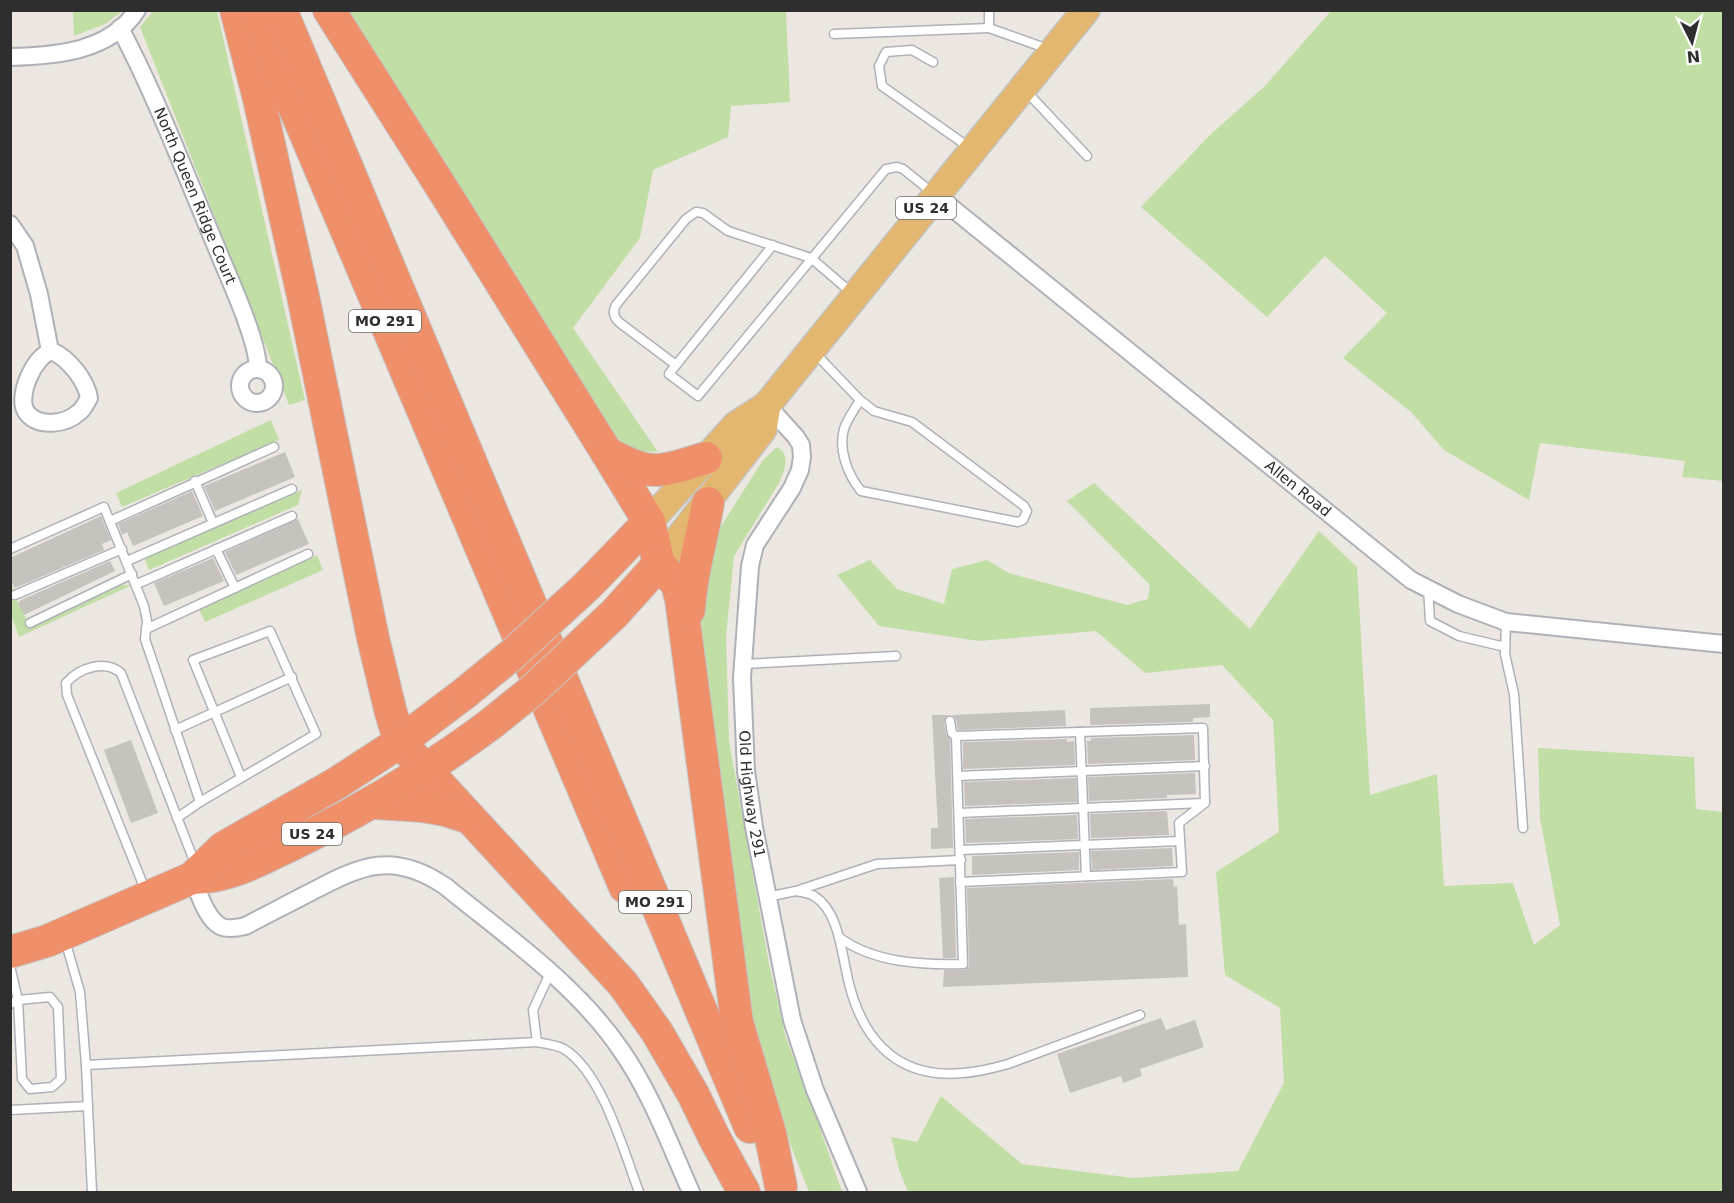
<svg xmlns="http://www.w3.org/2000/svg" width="1734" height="1203" viewBox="0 0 1734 1203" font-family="'DejaVu Sans',sans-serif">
	<rect width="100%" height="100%" fill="#ede7e2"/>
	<!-- green -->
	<g fill="#c1dea4">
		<path d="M 73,11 L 73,10 L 122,11 L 105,24 L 74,36 Z"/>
		<path d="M 153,11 L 217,11 L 305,400 L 289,405 L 140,27 Z"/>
		<path d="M 347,11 L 786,11 L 790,102 L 731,106 L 728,137 L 653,170 L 640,238 L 573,328 L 658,452 L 623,450 Z"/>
		<path d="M 1331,11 L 1723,11 L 1723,481 L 1682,477 L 1685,461 L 1540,443 L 1529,500 L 1444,450 L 1411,412 L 1343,358 L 1387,313 L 1325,256 L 1267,317 L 1141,207 L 1211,134 L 1265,86 Z"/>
		<path d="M 271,420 L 279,440 L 122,507 L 116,493 Z"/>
		<path d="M 777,447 C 792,456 784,470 779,483 L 734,556 L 726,636 L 729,741 L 769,964 L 786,1038 L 813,1108 L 842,1192 L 809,1192 L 789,1141 L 751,1024 L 710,735 L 701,621 L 704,576 L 718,531 L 763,460 Z"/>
		<path d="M 1094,483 L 1250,629 L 1319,531 L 1357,567 L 1370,795 L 1437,774 L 1444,886 L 1513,883 L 1534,945 L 1560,925 L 1540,818 L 1538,748 L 1694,757 L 1696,809 L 1723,812 L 1723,1192 L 908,1192 L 899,1170 L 891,1137 L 917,1142 L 941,1096 L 1022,1164 L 1133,1178 L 1238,1171 L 1284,1083 L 1280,1008 L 1225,975 L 1216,872 L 1279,832 L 1273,720 L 1222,665 L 1145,673 L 1096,631 L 979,641 L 879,626 L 837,575 L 870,560 L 897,589 L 944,604 L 952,569 L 987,560 L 1009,573 L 1127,605 L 1148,599 L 1150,585 L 1067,501 Z"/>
		<path d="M 302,490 L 298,505 L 149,570 L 144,557 Z"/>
		<path d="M 317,555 L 323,570 L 205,622 L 198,607 Z"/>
		<path d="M 10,579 L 18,603 L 31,628 L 121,585 L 132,585 L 19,637 L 11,614 Z"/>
	</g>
	<!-- building -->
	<g fill="#c6c2bd">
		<path d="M 285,452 L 295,477 L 215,511 L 204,486 Z"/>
		<path d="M 192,491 L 203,516 L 133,546 L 127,532 L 122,535 L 118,524 Z"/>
		<path d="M 101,516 L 111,540 L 102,544 L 104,550 L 15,588 L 10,579 L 10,558 Z"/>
		<path d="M 298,519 L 309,544 L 236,575 L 225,552 Z"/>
		<path d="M 213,558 L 224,581 L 164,606 L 154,583 Z"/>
		<path d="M 110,561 L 115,571 L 24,615 L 18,603 L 21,600 Z"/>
		<path d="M 1210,704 L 1210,717 L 1193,718 L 1193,722 L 1090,725 L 1090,708 Z"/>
		<path d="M 1065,710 L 1066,726 L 958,730 L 956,719 L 952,715 Z"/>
		<path d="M 932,715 L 948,715 L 944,722 L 946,734 L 950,739 L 953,848 L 931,849 L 931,828 L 938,828 Z"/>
		<path d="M 1194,735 L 1195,760 L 1088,764 L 1087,741 L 1091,741 L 1091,738 Z"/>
		<path d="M 1067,739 L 1067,742 L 1074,741 L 1075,765 L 963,769 L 963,742 Z"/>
		<path d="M 131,740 L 158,813 L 131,823 L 104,750 Z"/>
		<path d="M 1195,773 L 1196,794 L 1167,795 L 1167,798 L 1089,801 L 1088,777 Z"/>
		<path d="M 1076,778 L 1077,802 L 965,806 L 964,782 Z"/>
		<path d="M 1167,811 L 1169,835 L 1091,838 L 1090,814 Z"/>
		<path d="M 1077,815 L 1078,839 L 966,843 L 965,819 Z"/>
		<path d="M 1172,848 L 1173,866 L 1092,870 L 1091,851 Z"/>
		<path d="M 1079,852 L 1079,870 L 972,875 L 972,856 Z"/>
		<path d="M 954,877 L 956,958 L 943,958 L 939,878 Z"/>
		<path d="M 1173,879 L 1174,887 L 1177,886 L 1179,925 L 1186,924 L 1188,977 L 943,987 L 944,970 L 964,970 L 969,966 L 967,888 Z"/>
		<path d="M 1161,1018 L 1166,1030 L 1195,1020 L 1204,1047 L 1140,1069 L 1142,1076 L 1123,1083 L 1121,1076 L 1070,1093 L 1057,1054 Z"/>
	</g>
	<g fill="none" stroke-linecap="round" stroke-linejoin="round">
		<!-- lane casing -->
		<g stroke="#aeb2b8" stroke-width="11">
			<g id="lane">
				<path d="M 989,10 L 989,28 L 1048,49"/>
				<path d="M 834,34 L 989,28"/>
				<path d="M 933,62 L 912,50 L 886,52 L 879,66 L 882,86 L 970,148"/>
				<path d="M 1025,90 L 1087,156"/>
				<path d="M 773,245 L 676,365 L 620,323 C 614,318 612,312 616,305 L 686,219 L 696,212 L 703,213 L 728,231 L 811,258 L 853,294"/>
				<path d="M 814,352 L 860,400 L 874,411 L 912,422 L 1024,506 L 1027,511 L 1023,520 L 1018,522 L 861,491 C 848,475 838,450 844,429 C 847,419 855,409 860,400"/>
				<path d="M 676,365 L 669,374 L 698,396 L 886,169 L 897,167 L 903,169 L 933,193"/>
				<path d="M 195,481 L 213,523"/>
				<path d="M 110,521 L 274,447"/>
				<path d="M 10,549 L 104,507 L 144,606 L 147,621 L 145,639 L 200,802"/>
				<path d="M 216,549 L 235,588"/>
				<path d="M 127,561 L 292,489"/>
				<path d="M 137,584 L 292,516"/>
				<path d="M 1428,588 L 1430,621 L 1459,636 L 1505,647"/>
				<path d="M 15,595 L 122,549"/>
				<path d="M 1506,622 L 1505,654 L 1514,694 L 1523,828"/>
				<path d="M 30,623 L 132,574"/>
				<path d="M 146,629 L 308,554"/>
				<path d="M 743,664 L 896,656"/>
				<path d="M 175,730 L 292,677"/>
				<path d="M 1080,732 L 1086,876"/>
				<path d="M 956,736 L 1203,728 L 1205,803 L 1179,823 L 1182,872 L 960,882"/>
				<path d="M 958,776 L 1205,766"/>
				<path d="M 959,813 L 1204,803"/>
				<path d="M 177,818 L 200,802 L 316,734 L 270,631 L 193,660 L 241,777"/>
				<path d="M 961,850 L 1180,841"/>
				<path d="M 796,891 C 802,892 809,893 814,896 C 837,910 841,947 846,970 C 858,1034 893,1080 963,1073 C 978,1072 994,1068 1008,1064 L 1140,1015"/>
				<path d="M 146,892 L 67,695 L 66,683 C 79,668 105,659 121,673 L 196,866"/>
				<path d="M 767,897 L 796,891 L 877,864 L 961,860"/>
				<path d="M 839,937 C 873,963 923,965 963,964 L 956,736 L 952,733 L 950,721"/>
				<path d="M 65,940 L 80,992 L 86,1065 L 537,1042 L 533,1010 L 550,973"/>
				<path d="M 10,966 L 18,1000 L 22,1079 L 30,1089 L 52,1087 L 61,1079 L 58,1007 L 50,997 L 18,1000 L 10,1004"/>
				<path d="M 537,1042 C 545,1044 557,1045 564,1049 C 602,1072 624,1152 639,1192"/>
				<path d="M 86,1065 L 92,1192"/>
				<path d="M 10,1110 L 88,1106"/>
			</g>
		</g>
		<!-- street casing -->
		<g stroke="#aeb2b8" stroke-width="20">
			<g id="street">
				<path id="s1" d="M 120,28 C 158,100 186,176 218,251 C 230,281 257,338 258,368"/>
				<path d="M 10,57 C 55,56 110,52 137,10"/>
				<path id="s2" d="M 936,195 L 1411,580 L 1458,604 L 1506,622 L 1724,644"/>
				<path d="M 10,224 L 25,246 L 39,294 L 50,351"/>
				<path d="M 52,351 C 69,359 86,380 89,398 C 86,403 83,410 78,413 C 66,424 39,428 27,413 C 15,399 34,355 52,351 Z"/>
				<circle cx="257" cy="386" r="17"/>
				<path id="s3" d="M 767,405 L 796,437 L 801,445 L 802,457 L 800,470 L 792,488 L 755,545 L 750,566 L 742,678 L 746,771 L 754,827 L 792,1020 L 815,1090 L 858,1192"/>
				<path d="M 192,878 C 199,892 205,917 220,926 C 227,930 237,928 245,926 C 267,915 289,903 311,892 C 362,865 393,851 445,886 C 506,936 576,984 621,1050 C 651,1093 670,1145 691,1192"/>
			</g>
		</g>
		<!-- primary casing -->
		<g stroke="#c4c4c4" stroke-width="30">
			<g id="primary">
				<path d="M 649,522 L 736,425 L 767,405 L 1086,10"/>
				<path d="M 659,564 L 763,429 L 767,405"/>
			</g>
		</g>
		<!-- highway casing -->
		<g stroke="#c4c4c4" stroke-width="34">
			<g id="highway">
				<path d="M 236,10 L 259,99 L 303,296 L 373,638 L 391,713 L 400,742 L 623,984 L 657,1032 L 693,1094 L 715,1139 L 744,1192"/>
				<path d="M 255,10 L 275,62 L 625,887"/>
				<path d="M 281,10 L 750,1127"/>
				<path d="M 329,10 L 447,196 L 607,453 L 649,522 L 659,564 L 677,584 L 681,599 L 737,1022 L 770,1133 L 781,1187"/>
				<path d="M 607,453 C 622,460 638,470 655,470 C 672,470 690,462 706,458"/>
				<path d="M 587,586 L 649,522"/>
				<path d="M 689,610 C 691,572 702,540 708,503"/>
				<path d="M 614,614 L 659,564"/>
				<path d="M 375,803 L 422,806 L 445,810 L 467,817"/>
				<path d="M 192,878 C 229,878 259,860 291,845 C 363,810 428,771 492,723"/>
				<path d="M 10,952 L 47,941 L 192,878 L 223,848 L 337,783 L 400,742 L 465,693"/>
			</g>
		</g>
		<!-- lane -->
		<use href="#lane" stroke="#fff" stroke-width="8"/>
		<!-- street -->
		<use href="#street" stroke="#fff" stroke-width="16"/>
		<!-- primary -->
		<use href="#primary" stroke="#e4b770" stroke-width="27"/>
		<!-- highway -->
		<use href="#highway" stroke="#ef906b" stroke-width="32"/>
		<!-- highway-bridge casing -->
		<g stroke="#c4c4c4" stroke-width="34" stroke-linecap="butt">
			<g id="highway-bridge">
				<path d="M 465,693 L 515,652 L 587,586"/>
				<path d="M 492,723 L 534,689 L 614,614"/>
			</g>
		</g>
		<!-- highway-bridge -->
		<use href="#highway-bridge" stroke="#ef906b" stroke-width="32"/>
	</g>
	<g text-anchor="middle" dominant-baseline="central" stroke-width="5" stroke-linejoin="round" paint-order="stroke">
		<!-- shield labels -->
		<g fill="#fff" stroke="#6d6d6d" stroke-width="1.5">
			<rect x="896" y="197" width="60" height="22" rx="4.5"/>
			<rect x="349" y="310" width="72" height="22" rx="4.5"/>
			<rect x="282" y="823" width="60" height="22" rx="4.5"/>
			<rect x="619" y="891" width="72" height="22" rx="4.5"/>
		</g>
		<g font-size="14" font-weight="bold" fill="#2e2e2e">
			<text x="926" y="208">US 24</text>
			<text x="385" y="321">MO 291</text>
			<text x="312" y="834">US 24</text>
			<text x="655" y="902">MO 291</text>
		</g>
		<!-- street labels -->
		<g font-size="15" fill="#2e2e2e" stroke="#fff">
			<text stroke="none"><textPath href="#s1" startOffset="184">North Queen Ridge Court</textPath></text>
			<text stroke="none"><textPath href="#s2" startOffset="466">Allen Road</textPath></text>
			<text stroke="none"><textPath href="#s3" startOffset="416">Old Highway 291</textPath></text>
		</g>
	</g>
	<!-- border -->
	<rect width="1734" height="1203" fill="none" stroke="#2e2e2e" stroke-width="24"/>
	<!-- north arrow -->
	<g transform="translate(1692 42) rotate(174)" stroke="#ffffff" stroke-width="4.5" paint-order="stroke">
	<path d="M0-4.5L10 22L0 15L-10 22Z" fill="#2e2e2e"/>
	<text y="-9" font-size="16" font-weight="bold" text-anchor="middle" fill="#2e2e2e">N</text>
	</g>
</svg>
